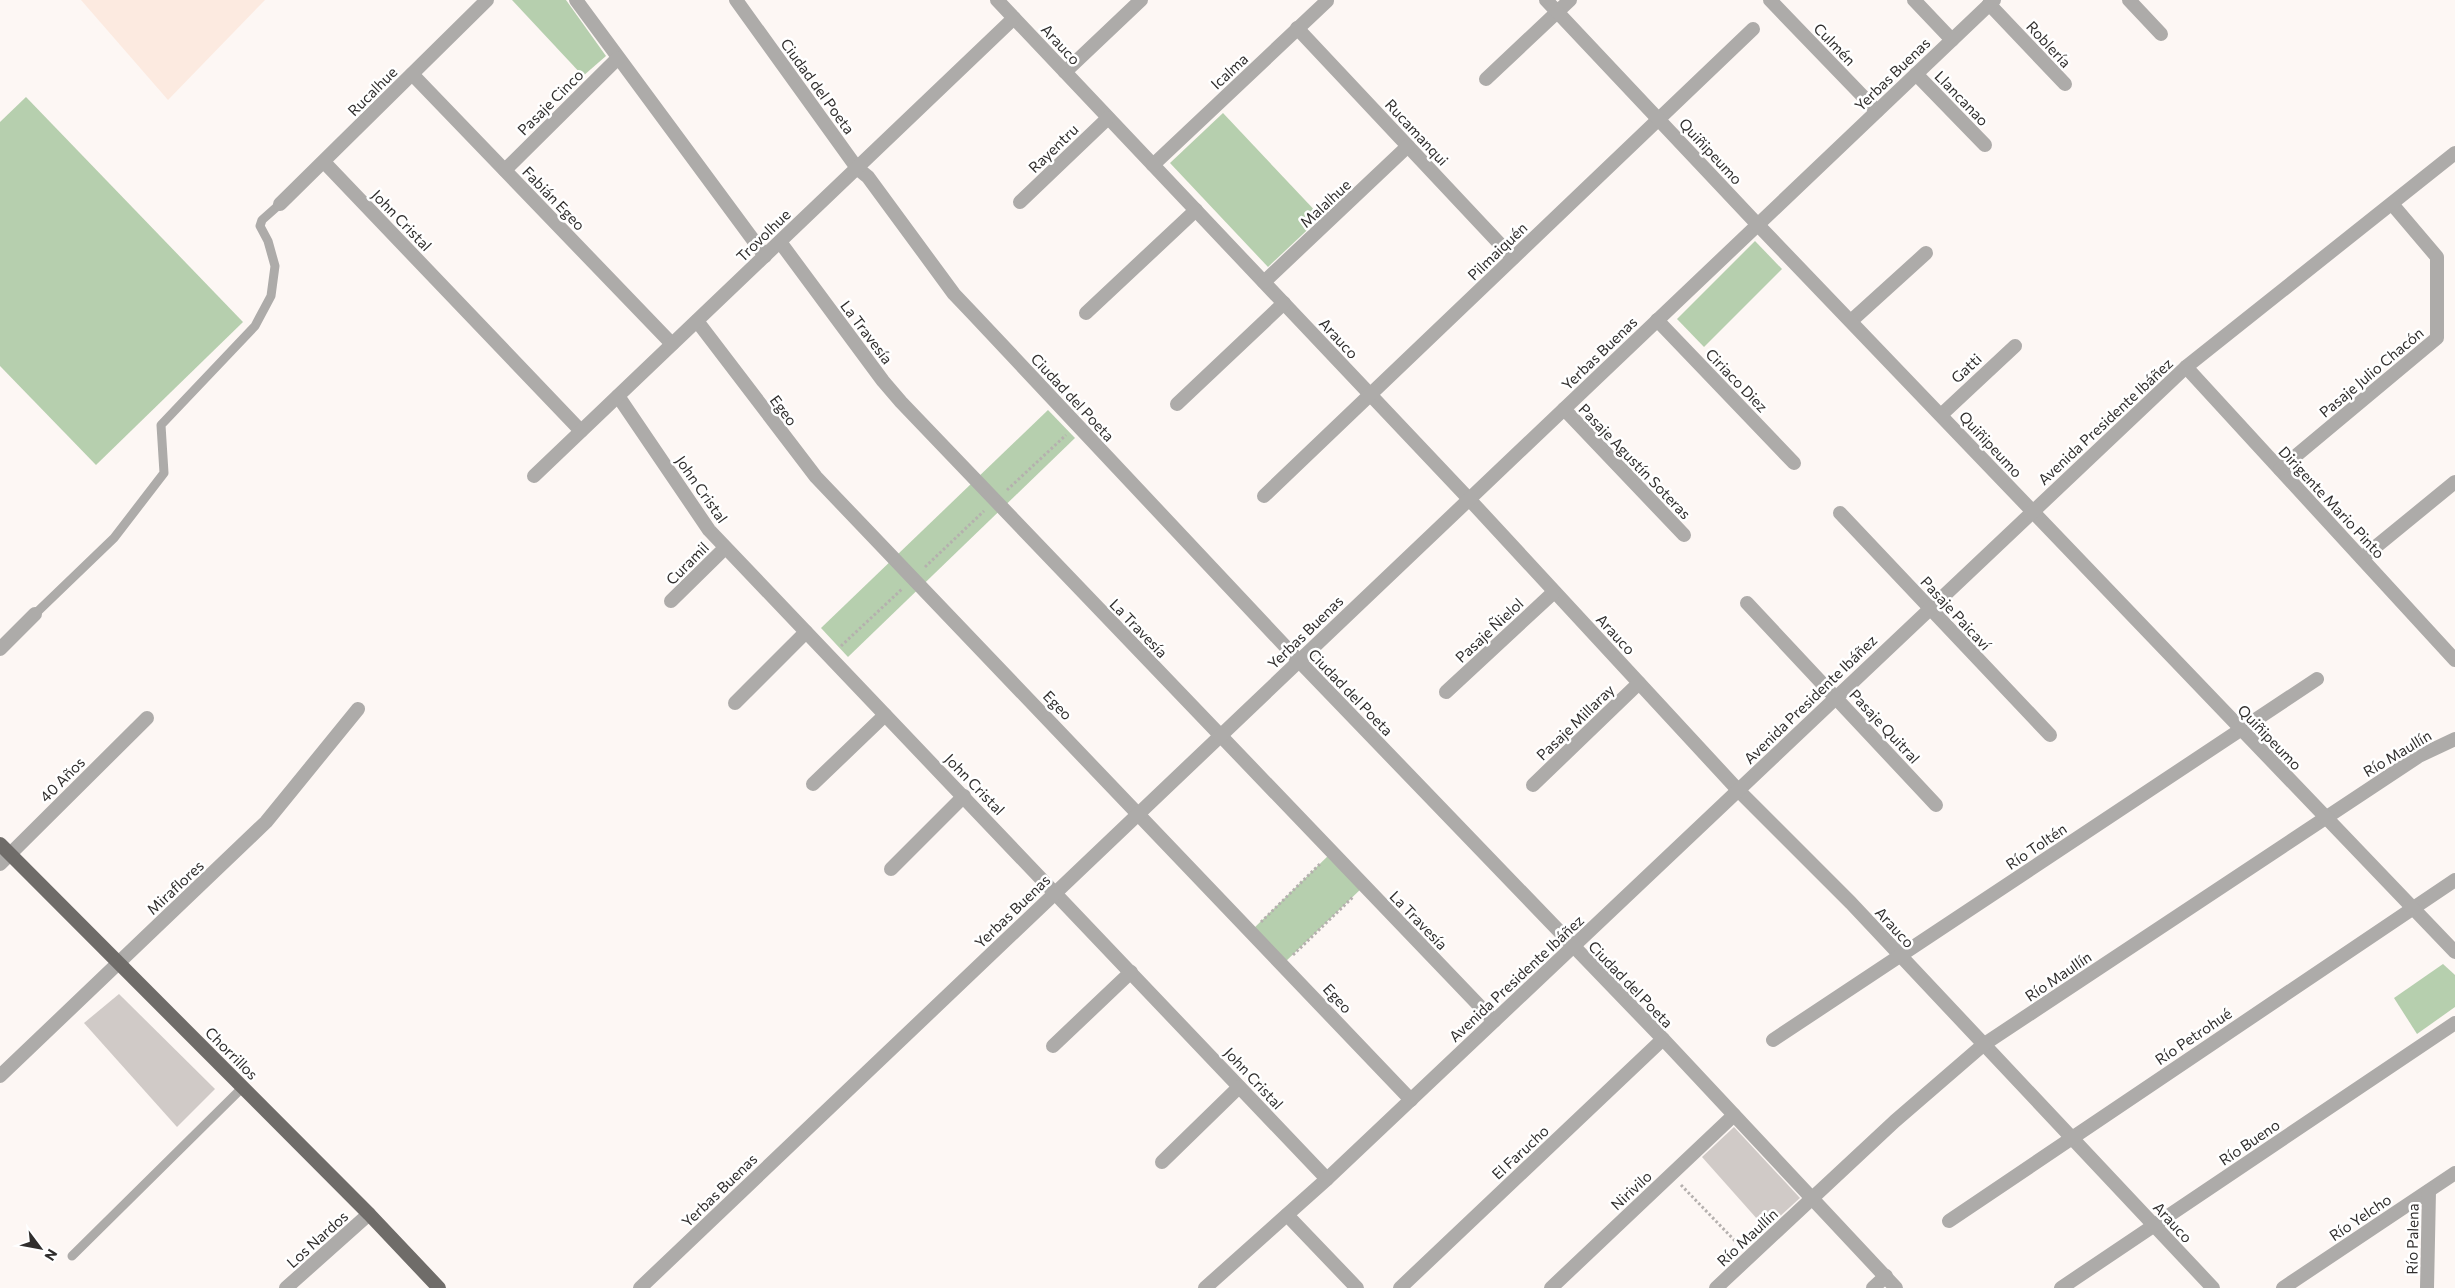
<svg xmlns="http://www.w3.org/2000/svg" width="2455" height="1288" viewBox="0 0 2455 1288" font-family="Commissioner,sans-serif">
	<rect width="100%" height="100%" fill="#fdf7f4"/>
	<!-- commercial -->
	<path fill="#fceae0" d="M 81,0 L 265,0 L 168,100 Z"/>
	<!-- green -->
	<g fill="#b6cfae">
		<path d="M 512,0 L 566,0 L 606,56 L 583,76 Z"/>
		<path d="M 26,97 L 243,322 L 96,465 L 0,366 L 0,122 Z"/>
		<path d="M 1223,113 L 1321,217 L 1268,267 L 1170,163 Z"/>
		<path d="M 1755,241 L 1782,269 L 1704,347 L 1677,319 Z"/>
		<path d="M 1048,410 L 1075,438 L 848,657 L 821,628 Z"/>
		<path d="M 1332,852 L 1364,886 L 1283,964 L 1251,931 Z"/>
		<path d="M 2443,964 L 2455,975 L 2455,1007 L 2417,1034 L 2394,998 Z"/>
	</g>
	<!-- building -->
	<g fill="#d0cac7">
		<path d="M 119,994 L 215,1089 L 177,1127 L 84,1023 Z"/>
		<path d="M 1734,1127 L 1800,1198 L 1766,1229 L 1702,1157 Z"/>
	</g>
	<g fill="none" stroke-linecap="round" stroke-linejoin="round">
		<!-- path -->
		<g stroke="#b5b0ae" stroke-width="3" stroke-dasharray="2.5 2.5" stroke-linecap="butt">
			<path d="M 1007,490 L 1066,435"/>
			<path d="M 925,567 L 984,511"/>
			<path d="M 841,646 L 902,589"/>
			<path d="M 1261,922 L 1321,863"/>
			<path d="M 1293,955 L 1353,897"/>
			<path d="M 1681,1185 L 1739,1245"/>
		</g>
		<!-- service -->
		<g stroke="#adaba9" stroke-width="9">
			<path d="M 35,614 L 114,538 L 164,473 L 161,425 L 255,326 L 271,296 L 275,266 L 268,241 L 260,226 L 262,220 L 280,204"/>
			<path d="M 72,1256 L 243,1087"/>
		</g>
		<!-- minor -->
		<g stroke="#adaba9" stroke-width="14">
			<path d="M 576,0 L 765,256"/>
			<path d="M 736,0 L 857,168 L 868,177 L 954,294 L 974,315 L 1299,661 L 1663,1039 L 1896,1288"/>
			<path d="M 997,0 L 1469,499 L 1738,790 L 1851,903 L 2213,1288"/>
			<path d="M 1770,0 L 1877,111"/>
			<path d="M 1914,0 L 1952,40"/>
			<path d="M 2129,0 L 2161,34"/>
			<path d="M 1989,4 L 2065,84"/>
			<path d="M 1297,28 L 1513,258"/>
			<path d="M 1065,72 L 1141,0"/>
			<path d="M 412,74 L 672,344"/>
			<path d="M 1916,74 L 1985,145"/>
			<path d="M 1486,79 L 1570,0"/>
			<path d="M 324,162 L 581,431"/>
			<path d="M 1153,165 L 1327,1"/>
			<path d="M 505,170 L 618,58"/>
			<path d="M 1020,202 L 1108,118"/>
			<path d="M 280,204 L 487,0"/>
			<path d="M 780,242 L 883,381 L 901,402 L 1494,1021"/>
			<path d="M 1264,282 L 1408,146"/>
			<path d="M 1086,313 L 1196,210"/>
			<path d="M 1657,320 L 1794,463"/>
			<path d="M 697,321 L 816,477 L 1411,1100"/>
			<path d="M 1851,321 L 1926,253"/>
			<path d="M 2186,367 L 2455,660"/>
			<path d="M 618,396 L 709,530 L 1327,1179"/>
			<path d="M 1177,404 L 1284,303"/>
			<path d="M 1564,409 L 1684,535"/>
			<path d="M 1941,415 L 2015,346"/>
			<path d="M 2280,469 L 2437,338 L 2437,257 L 2392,204"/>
			<path d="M 534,476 L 1014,18"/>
			<path d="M 1264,496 L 1753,29"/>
			<path d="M 1840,513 L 2050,735"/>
			<path d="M 2362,558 L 2455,482"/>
			<path d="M 671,601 L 725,548"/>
			<path d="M 1747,603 L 1936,805"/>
			<path d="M 0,649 L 35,614"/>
			<path d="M 1446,692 L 1554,592"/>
			<path d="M 735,703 L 806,632"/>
			<path d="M 813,784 L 885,715"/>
			<path d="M 1533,785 L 1639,683"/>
			<path d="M 0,864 L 147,718"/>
			<path d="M 891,869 L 964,796"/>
			<path d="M 1773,1040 L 2317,679"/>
			<path d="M 1053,1046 L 1131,972"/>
			<path d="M 0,1076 L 266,822 L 358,709"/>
			<path d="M 1162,1162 L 1239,1087"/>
			<path d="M 1287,1215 L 1357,1288"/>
			<path d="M 1949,1221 L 2455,880"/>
			<path d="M 286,1288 L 369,1214"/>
			<path d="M 640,1288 L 1994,0"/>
			<path d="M 1400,1288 L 1663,1039"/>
			<path d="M 1551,1288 L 1734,1115"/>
			<path d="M 1716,1288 L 1895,1121 L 1983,1045 L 2419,756 L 2455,739"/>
			<path d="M 1873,1288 L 1886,1276"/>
			<path d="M 2061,1288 L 2455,1023"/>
			<path d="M 2283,1288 L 2455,1173"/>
			<path d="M 2427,1288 L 2429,1191"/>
		</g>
		<!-- tertiary -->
		<g stroke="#adaba9" stroke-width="14">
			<path d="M 1546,0 L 1758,225 L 2455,952"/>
			<path d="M 1205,1288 L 1327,1179 L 2186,367 L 2455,153"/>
		</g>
		<!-- primary -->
		<path stroke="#6f6c69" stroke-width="14" d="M 0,844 L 369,1214 L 439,1288"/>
	</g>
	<g text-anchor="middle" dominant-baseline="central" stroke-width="5" stroke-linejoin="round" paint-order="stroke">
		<!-- street labels -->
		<g font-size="15" fill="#302e2d" stroke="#fff">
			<text transform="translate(1061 44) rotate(47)">Arauco</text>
			<text transform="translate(1835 44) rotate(46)">Culmén</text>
			<text transform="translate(2049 44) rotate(47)">Roblería</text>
			<text transform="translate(1229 71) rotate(-43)">Icalma</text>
			<text transform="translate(1892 74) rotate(-44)">Yerbas Buenas</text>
			<text transform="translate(818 86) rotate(54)">Ciudad del Poeta</text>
			<text transform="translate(372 91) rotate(-45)">Rucalhue</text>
			<text transform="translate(1962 98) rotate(46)">Llancanao</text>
			<text transform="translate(550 102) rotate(-45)">Pasaje Cinco</text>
			<text transform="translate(1417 132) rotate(47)">Rucamanqui</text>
			<text transform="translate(1053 148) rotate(-44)">Rayentru</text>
			<text transform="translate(1711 151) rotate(47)">Quiñipeumo</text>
			<text transform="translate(554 198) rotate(46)">Fabián Egeo</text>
			<text transform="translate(1325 203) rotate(-43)">Malalhue</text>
			<text transform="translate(402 220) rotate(46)">John Cristal</text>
			<text transform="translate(763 235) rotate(-44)">Trovolhue</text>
			<text transform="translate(1497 251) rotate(-44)">Pilmaiquén</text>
			<text transform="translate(867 332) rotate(53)">La Travesía</text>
			<text transform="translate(1339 338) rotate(47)">Arauco</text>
			<text transform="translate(1599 353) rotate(-44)">Yerbas Buenas</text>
			<text transform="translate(1966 368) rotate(-43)">Gatti</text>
			<text transform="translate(2371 372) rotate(-40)">Pasaje Julio Chacón</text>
			<text transform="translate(1737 380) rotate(46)">Ciriaco Diez</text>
			<text transform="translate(1073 397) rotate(47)">Ciudad del Poeta</text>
			<text transform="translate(784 410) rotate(53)">Egeo</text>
			<text transform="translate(2105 421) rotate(-43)">Avenida Presidente Ibáñez</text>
			<text transform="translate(1991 444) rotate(47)">Quiñipeumo</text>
			<text transform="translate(1635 461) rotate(46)">Pasaje Agustín Soteras</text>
			<text transform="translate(702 489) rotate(55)">John Cristal</text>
			<text transform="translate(2332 502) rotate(47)">Dirigente Mario Pinto</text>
			<text transform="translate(687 563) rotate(-45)">Curamil</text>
			<text transform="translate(1956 613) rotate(47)">Pasaje Paicaví</text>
			<text transform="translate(1139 628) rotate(46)">La Travesía</text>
			<text transform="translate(1489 630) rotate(-43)">Pasaje Ñielol</text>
			<text transform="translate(1305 632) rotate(-44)">Yerbas Buenas</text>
			<text transform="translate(1616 634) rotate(47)">Arauco</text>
			<text transform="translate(1351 692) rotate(46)">Ciudad del Poeta</text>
			<text transform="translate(1810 699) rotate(-44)">Avenida Presidente Ibáñez</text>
			<text transform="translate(1058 705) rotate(46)">Egeo</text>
			<text transform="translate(1575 722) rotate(-44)">Pasaje Millaray</text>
			<text transform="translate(1885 726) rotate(47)">Pasaje Quitral</text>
			<text transform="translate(2270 737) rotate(46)">Quiñipeumo</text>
			<text transform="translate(2397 753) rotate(-31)">Río Maullín</text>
			<text transform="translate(62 779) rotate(-45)">40 Años</text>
			<text transform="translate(975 784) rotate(46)">John Cristal</text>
			<text transform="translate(2036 846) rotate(-34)">Río Toltén</text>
			<text transform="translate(175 887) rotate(-43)">Miraflores</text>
			<text transform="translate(1012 911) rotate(-44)">Yerbas Buenas</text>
			<text transform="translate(1419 920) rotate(46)">La Travesía</text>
			<text transform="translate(1895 927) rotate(47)">Arauco</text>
			<text transform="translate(2058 976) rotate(-34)">Río Maullín</text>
			<text transform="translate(1516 978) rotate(-43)">Avenida Presidente Ibáñez</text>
			<text transform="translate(1631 984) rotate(46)">Ciudad del Poeta</text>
			<text transform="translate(1338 998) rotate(47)">Egeo</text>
			<text transform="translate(2193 1036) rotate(-34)">Río Petrohué</text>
			<text transform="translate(232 1053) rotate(45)">Chorrillos</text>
			<text transform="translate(1254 1078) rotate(47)">John Cristal</text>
			<text transform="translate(2249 1142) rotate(-34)">Río Bueno</text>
			<text transform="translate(1520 1152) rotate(-43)">El Farucho</text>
			<text transform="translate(719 1190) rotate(-44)">Yerbas Buenas</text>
			<text transform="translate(1631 1190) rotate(-43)">Nirivilo</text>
			<text transform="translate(2360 1217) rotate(-34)">Río Yelcho</text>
			<text transform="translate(2173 1222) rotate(47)">Arauco</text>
			<text transform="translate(1747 1237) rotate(-43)">Río Maullín</text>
			<text transform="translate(317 1239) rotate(-42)">Los Nardos</text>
			<text transform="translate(2412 1239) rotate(-89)">Río Palena</text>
		</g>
	</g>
	<!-- north arrow -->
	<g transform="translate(40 1248) rotate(122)" stroke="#ffffff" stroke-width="4" paint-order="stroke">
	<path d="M0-4L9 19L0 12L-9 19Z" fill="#302e2d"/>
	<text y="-8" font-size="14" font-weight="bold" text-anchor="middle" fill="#302e2d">N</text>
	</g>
</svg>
